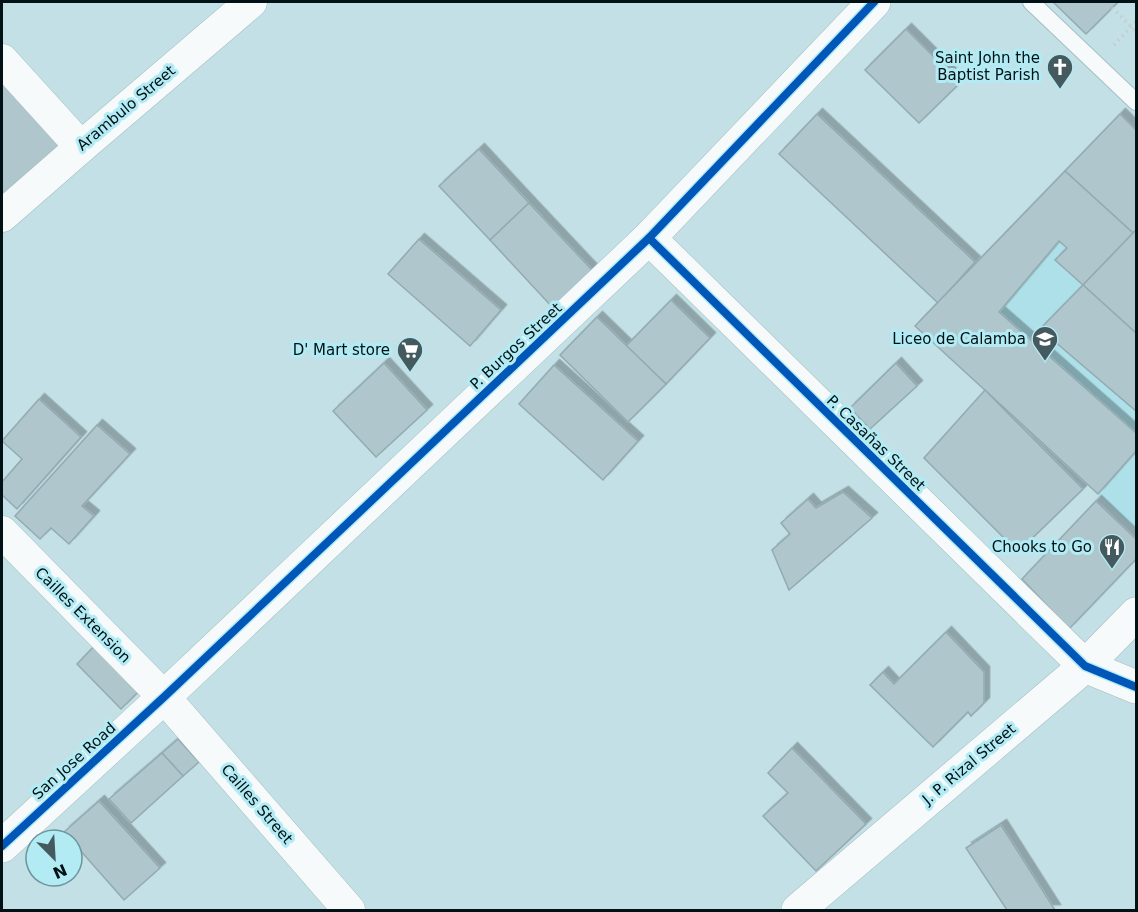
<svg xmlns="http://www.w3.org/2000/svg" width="1138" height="912" viewBox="0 0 1138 912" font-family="'DejaVu Sans',sans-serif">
	<defs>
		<filter id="shadow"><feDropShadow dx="5.5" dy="-5.5" stdDeviation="0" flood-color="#0004"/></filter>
	</defs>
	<rect width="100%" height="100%" fill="#c2e0e6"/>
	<!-- built -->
	<path fill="#aee0e9" d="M 1065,171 L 1133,233 L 1083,285 L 1136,333 L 1136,530 L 915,326 Z"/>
	<!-- building -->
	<g fill="#b0c6cd" stroke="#93aab0" stroke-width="1.5" filter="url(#shadow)">
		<path d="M 1053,2 L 1118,2 L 1086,34 Z"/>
		<path d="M 906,29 L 960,83 L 919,123 L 865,70 Z"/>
		<path d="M 2,73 L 62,143 L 2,197 Z"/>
		<path d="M 817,114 L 975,262 L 938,303 L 779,154 Z"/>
		<path d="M 1120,114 L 1136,130 L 1136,230 L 1133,233 L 1065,171 Z"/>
		<path d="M 479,149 L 529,203 L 490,240 L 439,186 Z"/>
		<path d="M 1065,171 L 1133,233 L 1083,285 L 1055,260 L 1067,248 L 1059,241 L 999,312 L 1136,433 L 1136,451 L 1098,494 L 915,326 Z"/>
		<path d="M 529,203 L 593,271 L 553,308 L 490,240 Z"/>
		<path d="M 1136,230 L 1136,333 L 1083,285 Z"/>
		<path d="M 419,239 L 501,310 L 470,346 L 388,274 Z"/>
		<path d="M 1083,285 L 1136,333 L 1136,411 L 1040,329 Z"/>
		<path d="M 671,300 L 710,338 L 666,384 L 626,346 Z"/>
		<path d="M 597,317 L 666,384 L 628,422 L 560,355 Z"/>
		<path d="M 384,363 L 427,410 L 376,457 L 333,411 Z"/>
		<path d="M 896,363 L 917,386 L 870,429 L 850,408 Z"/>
		<path d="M 554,365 L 638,441 L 603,480 L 519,404 Z"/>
		<path d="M 985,390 L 1083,489 L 1018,552 L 924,458 Z"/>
		<path d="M 39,399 L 81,437 L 17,509 L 2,495 L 2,482 L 22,459 L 2,441 Z"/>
		<path d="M 97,425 L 130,454 L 82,506 L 94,516 L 69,544 L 51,528 L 40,539 L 15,516 Z"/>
		<path d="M 843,492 L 872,518 L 789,590 L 772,550 L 790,534 L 781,523 L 808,499 L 816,508 Z"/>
		<path d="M 1096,501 L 1136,539 L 1136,559 L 1069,629 L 1022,579 Z"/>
		<path d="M 946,632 L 984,672 L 984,703 L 971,716 L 968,712 L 933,747 L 870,685 L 883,672 L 894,684 Z"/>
		<path d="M 101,639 L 146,684 L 121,709 L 77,664 Z"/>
		<path d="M 178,739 L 199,762 L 183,776 L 162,753 Z"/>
		<path d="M 792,748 L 866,824 L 816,871 L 763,816 L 788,793 L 768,773 Z"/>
		<path d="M 162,753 L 183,776 L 131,823 L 109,799 Z"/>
		<path d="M 99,801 L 160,868 L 124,900 L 64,832 Z"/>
		<path d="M 1001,825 L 1055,910 L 1007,910 L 966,848 Z"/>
	</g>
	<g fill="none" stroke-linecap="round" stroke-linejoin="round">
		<!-- service casing -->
		<g stroke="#a6bec1" stroke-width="18">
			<path id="service" d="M 1031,2 L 1136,102"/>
		</g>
		<!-- minor casing -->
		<g stroke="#a6bec1" stroke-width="33">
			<g id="minor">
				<path d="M 2,60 L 81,147"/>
				<path d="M 2,216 L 81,147 L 251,2"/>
				<path d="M 2,532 L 164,697 L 349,910"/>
			</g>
		</g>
		<!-- tertiary casing -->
		<g stroke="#a6bec1" stroke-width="34">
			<g id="tertiary">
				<path d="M 649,238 L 1085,666 L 1136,687"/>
				<path d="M 2,846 L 164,697 L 649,238 L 874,2"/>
			</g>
		</g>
		<!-- secondary casing -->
		<g stroke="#a6bec1" stroke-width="34">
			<path id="secondary" d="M 798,910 L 1085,666 L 1136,614"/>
		</g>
		<!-- path -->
		<g stroke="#c5ccce" stroke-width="4" stroke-dasharray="1.5 4.5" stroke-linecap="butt">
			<path d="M 1112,8 L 1136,31"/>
			<path d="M 1114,45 L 1136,22"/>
		</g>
		<!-- service -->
		<use href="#service" stroke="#f6fafb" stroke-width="16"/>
		<!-- minor -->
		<use href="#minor" stroke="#f6fafb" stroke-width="32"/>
		<!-- tertiary -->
		<use href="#tertiary" stroke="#f6fafb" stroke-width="33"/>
		<!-- secondary -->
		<use href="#secondary" stroke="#f6fafb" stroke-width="33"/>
		<!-- cycleway casing -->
		<g stroke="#b3ebf5" stroke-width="11">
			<g id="cycleway">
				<path d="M 649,238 L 1085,666 L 1136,687"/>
				<path d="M 2,846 L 164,697 L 649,238 L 874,2"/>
			</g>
		</g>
		<!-- cycleway -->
		<use href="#cycleway" stroke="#0057b8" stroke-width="8"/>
	</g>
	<!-- icons -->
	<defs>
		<g id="church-pin" transform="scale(1.35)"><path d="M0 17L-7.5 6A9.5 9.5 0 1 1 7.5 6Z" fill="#445a5e" stroke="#b3ebf5"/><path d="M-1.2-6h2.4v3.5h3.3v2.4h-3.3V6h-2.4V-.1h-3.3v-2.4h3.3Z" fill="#fff"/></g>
		<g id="school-pin" transform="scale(1.35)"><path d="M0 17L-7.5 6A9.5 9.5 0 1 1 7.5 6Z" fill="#445a5e" stroke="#b3ebf5"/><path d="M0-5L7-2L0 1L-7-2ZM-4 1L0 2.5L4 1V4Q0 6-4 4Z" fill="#fff"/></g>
		<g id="supermarket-pin" transform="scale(1.35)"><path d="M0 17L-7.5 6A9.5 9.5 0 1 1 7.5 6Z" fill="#445a5e" stroke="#b3ebf5"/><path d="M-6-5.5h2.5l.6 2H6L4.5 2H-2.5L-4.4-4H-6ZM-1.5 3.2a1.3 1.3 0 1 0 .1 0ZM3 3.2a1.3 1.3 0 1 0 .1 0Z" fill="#fff"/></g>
		<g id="restaurant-pin" transform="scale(1.35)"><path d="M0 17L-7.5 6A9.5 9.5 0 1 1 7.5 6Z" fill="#445a5e" stroke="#b3ebf5"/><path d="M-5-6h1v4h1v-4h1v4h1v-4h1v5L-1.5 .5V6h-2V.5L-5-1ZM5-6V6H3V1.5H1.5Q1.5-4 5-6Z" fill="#fff"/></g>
	</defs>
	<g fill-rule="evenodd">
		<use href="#church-pin" x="1060" y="67"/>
		<use href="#school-pin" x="1045" y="339"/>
		<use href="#supermarket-pin" x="410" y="350"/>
		<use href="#restaurant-pin" x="1112" y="547"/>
	</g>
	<g text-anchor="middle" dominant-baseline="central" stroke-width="6" stroke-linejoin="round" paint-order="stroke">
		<!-- poi labels -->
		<g font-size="15" fill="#001215" stroke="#b3ebf5" text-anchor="end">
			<text x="1040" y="58">Saint John the<tspan x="1040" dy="17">Baptist Parish</tspan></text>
			<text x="1026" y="339">Liceo de Calamba</text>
			<text x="390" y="350">D' Mart store</text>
			<text x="1092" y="547">Chooks to Go</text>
		</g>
		<!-- street labels -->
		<g font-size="15" fill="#001215" stroke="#b3ebf5">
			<text transform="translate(126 108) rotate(-40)">Arambulo Street</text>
			<text transform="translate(516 346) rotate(-43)">P. Burgos Street</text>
			<text transform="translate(876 443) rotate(44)">P. Casañas Street</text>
			<text transform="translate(83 615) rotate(45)">Cailles Extension</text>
			<text transform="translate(74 761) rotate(-42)">San Jose Road</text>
			<text transform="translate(969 764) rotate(-40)">J. P. Rizal Street</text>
			<text transform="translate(257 804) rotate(49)">Cailles Street</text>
		</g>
	</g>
	<!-- border -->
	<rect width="1138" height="912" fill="none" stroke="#001215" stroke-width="6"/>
	<!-- north arrow -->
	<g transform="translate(54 858) rotate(156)"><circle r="28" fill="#b3ebf5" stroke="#6b949b" stroke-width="1.5"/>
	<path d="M0-4.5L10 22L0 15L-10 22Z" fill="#445a5e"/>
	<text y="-9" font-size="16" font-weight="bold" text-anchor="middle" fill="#001215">N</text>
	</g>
</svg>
